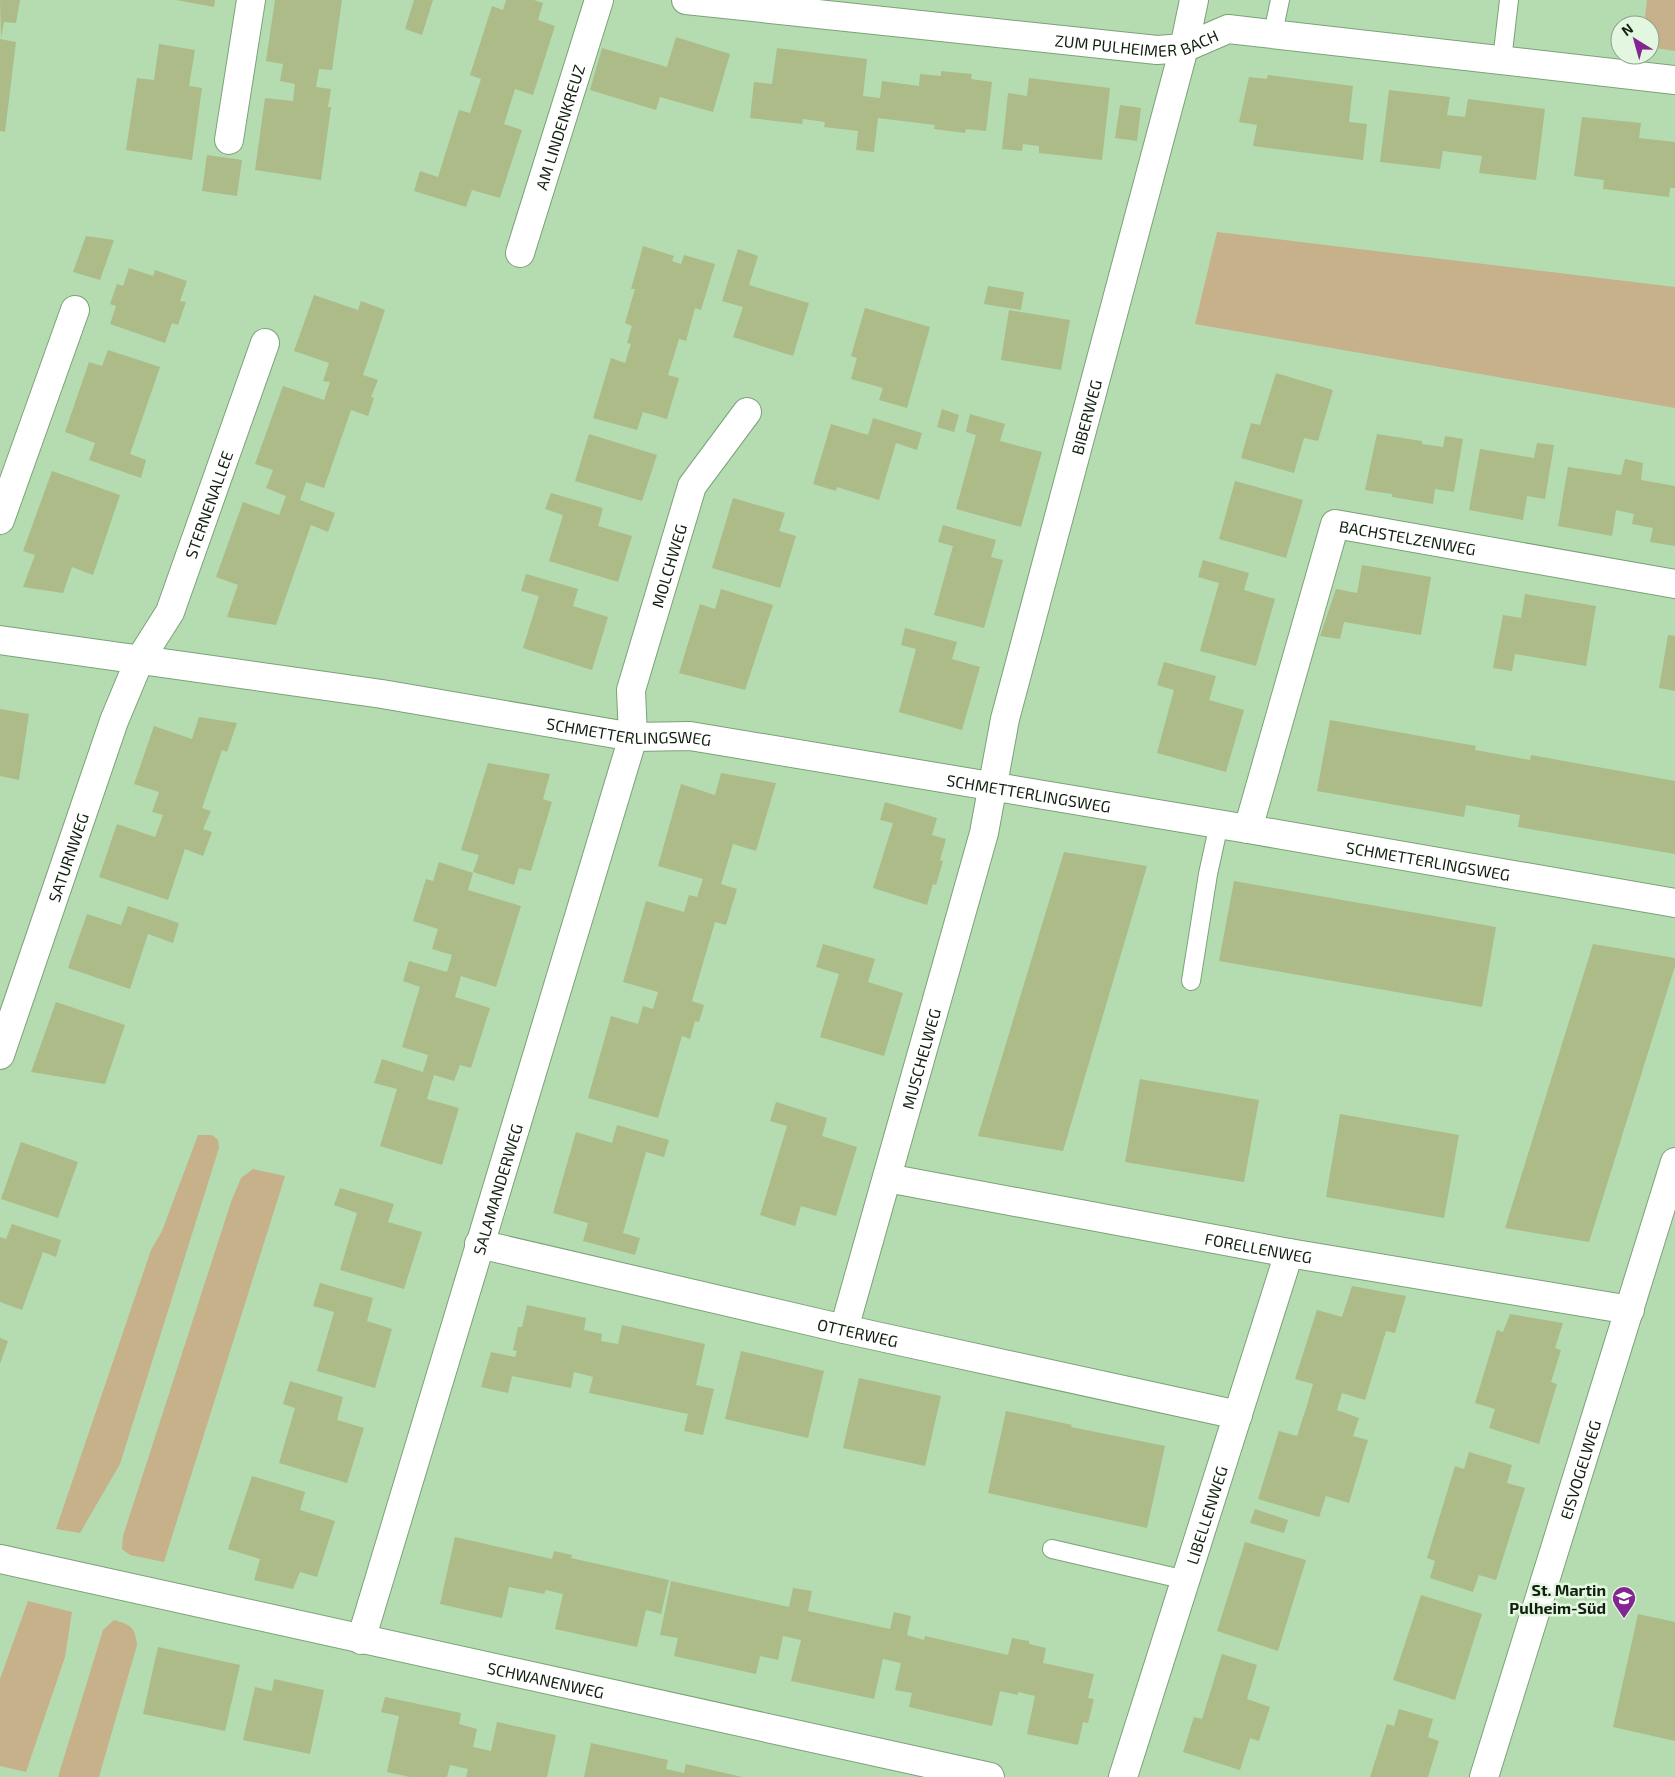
<svg xmlns="http://www.w3.org/2000/svg" width="1675" height="1777" viewBox="0 0 1675 1777" font-family="'Exo 2',sans-serif">
	<rect width="100%" height="100%" fill="#b5dcb0"/>
	<!-- green -->
	<g fill="#c6b18a">
		<path d="M 1647,0 L 1675,0 L 1675,51 L 1650,47 L 1650,25 L 1644,25 Z"/>
		<path d="M 1217,232 L 1675,287 L 1675,408 L 1195,324 Z"/>
		<path d="M 198,1135 L 212,1135 L 218,1140 L 219,1148 L 120,1464 L 80,1533 L 56,1529 L 151,1250 L 162,1231 Z"/>
		<path d="M 253,1169 L 285,1176 L 164,1562 L 130,1555 L 122,1549 L 123,1536 L 231,1202 L 241,1178 Z"/>
		<path d="M 28,1601 L 72,1612 L 65,1657 L 26,1772 L 0,1766 L 0,1679 Z"/>
		<path d="M 114,1620 C 131,1625 135,1627 137,1645 L 99,1777 L 58,1777 L 103,1630 Z"/>
	</g>
	<!-- building -->
	<g fill="#acbb88">
		<path d="M 0,0 L 20,0 L 16,23 L 4,22 L 1,38 Z"/>
		<path d="M 176,0 L 215,0 L 214,7 Z"/>
		<path d="M 275,0 L 342,0 L 332,70 L 319,69 L 316,87 L 331,89 L 328,107 L 331,107 L 321,180 L 255,170 L 265,98 L 293,101 L 295,84 L 280,81 L 283,64 L 266,61 Z"/>
		<path d="M 414,0 L 433,0 L 422,35 L 405,29 Z"/>
		<path d="M 506,0 L 534,0 L 543,3 L 538,20 L 555,26 L 533,95 L 515,89 L 504,124 L 522,130 L 500,198 L 472,190 L 466,207 L 414,191 L 420,171 L 438,177 L 459,110 L 470,113 L 481,79 L 470,75 L 492,6 L 503,10 Z"/>
		<path d="M 676,37 L 730,54 L 713,112 L 660,97 L 656,110 L 590,90 L 602,48 L 667,67 Z"/>
		<path d="M 0,39 L 16,42 L 5,132 L 0,131 Z"/>
		<path d="M 159,44 L 195,50 L 189,86 L 202,88 L 192,160 L 126,150 L 137,78 L 154,80 Z"/>
		<path d="M 777,48 L 867,59 L 863,96 L 880,98 L 882,81 L 919,86 L 920,74 L 941,76 L 941,71 L 972,74 L 971,79 L 992,82 L 986,131 L 966,129 L 965,133 L 934,129 L 935,125 L 878,118 L 874,152 L 856,150 L 858,131 L 824,127 L 825,122 L 803,119 L 802,124 L 750,118 L 754,82 L 772,84 Z"/>
		<path d="M 1268,75 L 1353,86 L 1349,122 L 1367,124 L 1363,160 L 1253,146 L 1257,125 L 1239,122 L 1249,77 L 1267,79 Z"/>
		<path d="M 1029,78 L 1110,88 L 1102,160 L 1039,153 L 1039,146 L 1023,144 L 1022,151 L 1002,149 L 1008,93 L 1027,96 Z"/>
		<path d="M 1389,90 L 1450,97 L 1447,115 L 1465,117 L 1468,99 L 1545,109 L 1536,180 L 1479,173 L 1482,156 L 1443,151 L 1440,169 L 1380,162 Z"/>
		<path d="M 1120,105 L 1141,108 L 1137,141 L 1115,138 Z"/>
		<path d="M 1582,117 L 1641,123 L 1639,138 L 1675,142 L 1675,188 L 1670,188 L 1669,197 L 1603,189 L 1604,180 L 1574,176 Z"/>
		<path d="M 207,155 L 242,160 L 237,196 L 202,191 Z"/>
		<path d="M 86,236 L 114,240 L 100,280 L 73,272 Z"/>
		<path d="M 643,246 L 674,256 L 672,261 L 681,264 L 684,255 L 715,264 L 701,310 L 695,308 L 686,341 L 679,339 L 668,375 L 679,378 L 667,419 L 643,412 L 637,430 L 593,418 L 611,358 L 625,363 L 631,344 L 627,343 L 632,326 L 625,323 L 635,289 L 631,289 Z"/>
		<path d="M 738,249 L 758,256 L 749,285 L 809,303 L 793,356 L 733,337 L 743,307 L 722,301 Z"/>
		<path d="M 129,268 L 153,276 L 155,270 L 187,281 L 180,301 L 186,302 L 178,325 L 172,323 L 165,343 L 110,324 L 116,306 L 110,304 L 117,284 L 123,286 Z"/>
		<path d="M 988,286 L 1024,292 L 1021,310 L 984,304 Z"/>
		<path d="M 314,295 L 358,310 L 361,301 L 385,310 L 363,375 L 378,380 L 371,397 L 374,398 L 368,416 L 351,410 L 324,488 L 306,482 L 300,500 L 335,513 L 328,532 L 311,525 L 276,625 L 227,617 L 238,585 L 216,577 L 243,502 L 279,515 L 286,496 L 266,488 L 273,470 L 255,464 L 283,386 L 324,400 L 330,382 L 323,381 L 329,363 L 294,351 Z"/>
		<path d="M 865,308 L 930,327 L 907,408 L 879,400 L 883,388 L 851,379 L 857,358 L 851,356 Z"/>
		<path d="M 1009,310 L 1070,320 L 1061,370 L 1001,360 Z"/>
		<path d="M 108,350 L 160,367 L 130,454 L 146,460 L 141,478 L 89,460 L 95,443 L 65,432 L 89,362 L 102,366 Z"/>
		<path d="M 1276,373 L 1333,390 L 1318,441 L 1304,438 L 1294,473 L 1241,458 L 1251,423 L 1260,425 Z"/>
		<path d="M 942,409 L 959,415 L 954,432 L 937,427 Z"/>
		<path d="M 970,414 L 1005,424 L 1000,441 L 1042,452 L 1021,527 L 956,509 L 976,435 L 966,432 Z"/>
		<path d="M 873,418 L 922,433 L 917,450 L 896,443 L 879,500 L 837,487 L 836,491 L 813,484 L 831,424 L 868,435 Z"/>
		<path d="M 589,434 L 657,455 L 642,501 L 575,481 Z"/>
		<path d="M 1377,434 L 1422,441 L 1422,444 L 1443,447 L 1445,436 L 1463,439 L 1454,492 L 1435,489 L 1433,504 L 1392,497 L 1392,494 L 1365,490 Z"/>
		<path d="M 1537,443 L 1554,445 L 1545,499 L 1527,496 L 1523,520 L 1469,510 L 1480,449 L 1534,458 Z"/>
		<path d="M 1625,459 L 1643,463 L 1641,480 L 1675,486 L 1675,546 L 1650,542 L 1653,528 L 1632,524 L 1634,514 L 1616,510 L 1612,536 L 1558,526 L 1568,467 L 1621,475 Z"/>
		<path d="M 52,471 L 120,495 L 93,575 L 72,567 L 63,593 L 23,587 L 35,555 L 23,551 Z"/>
		<path d="M 1235,481 L 1303,500 L 1286,558 L 1219,539 Z"/>
		<path d="M 551,493 L 603,508 L 598,526 L 632,536 L 618,582 L 549,561 L 563,515 L 545,509 Z"/>
		<path d="M 733,498 L 785,513 L 779,531 L 796,536 L 780,588 L 712,568 Z"/>
		<path d="M 943,525 L 996,540 L 991,557 L 1003,560 L 984,628 L 934,615 L 953,546 L 938,542 Z"/>
		<path d="M 1203,560 L 1249,573 L 1244,590 L 1275,599 L 1256,666 L 1200,651 L 1219,583 L 1198,577 Z"/>
		<path d="M 1362,565 L 1431,577 L 1421,635 L 1344,622 L 1340,639 L 1320,636 L 1336,589 L 1357,593 Z"/>
		<path d="M 526,574 L 578,589 L 573,606 L 608,617 L 592,670 L 523,648 L 539,596 L 521,591 Z"/>
		<path d="M 721,589 L 773,605 L 745,690 L 679,673 L 700,604 L 715,609 Z"/>
		<path d="M 1525,594 L 1596,606 L 1586,666 L 1515,654 L 1512,671 L 1493,668 L 1503,615 L 1521,618 Z"/>
		<path d="M 905,628 L 957,642 L 952,659 L 980,667 L 962,730 L 899,712 L 916,649 L 901,645 Z"/>
		<path d="M 1668,635 L 1675,636 L 1675,691 L 1659,688 Z"/>
		<path d="M 1164,662 L 1216,676 L 1209,700 L 1244,710 L 1226,772 L 1157,753 L 1174,690 L 1157,685 Z"/>
		<path d="M 0,709 L 29,714 L 19,780 L 0,776 Z"/>
		<path d="M 199,717 L 237,723 L 227,752 L 222,750 L 202,808 L 211,811 L 203,829 L 212,832 L 203,856 L 185,849 L 168,900 L 99,877 L 117,824 L 155,837 L 163,815 L 152,812 L 159,792 L 134,784 L 154,726 L 192,739 Z"/>
		<path d="M 1330,720 L 1476,746 L 1475,750 L 1530,760 L 1531,755 L 1675,781 L 1675,854 L 1518,827 L 1520,815 L 1466,805 L 1464,817 L 1317,791 Z"/>
		<path d="M 488,763 L 550,774 L 543,799 L 552,802 L 531,871 L 519,868 L 514,885 L 473,872 L 479,855 L 461,850 Z"/>
		<path d="M 721,773 L 776,783 L 756,851 L 733,844 L 721,884 L 737,889 L 726,925 L 715,922 L 692,1001 L 704,1005 L 699,1022 L 695,1021 L 690,1039 L 682,1036 L 658,1118 L 588,1098 L 611,1016 L 638,1024 L 643,1006 L 653,1009 L 658,992 L 623,982 L 646,901 L 684,912 L 689,895 L 697,897 L 703,879 L 658,866 L 681,784 L 715,795 Z"/>
		<path d="M 885,802 L 937,818 L 932,835 L 946,839 L 940,860 L 943,861 L 936,885 L 933,884 L 927,905 L 873,888 L 893,823 L 880,820 Z"/>
		<path d="M 1064,852 L 1147,866 L 1063,1151 L 978,1136 Z"/>
		<path d="M 439,862 L 473,873 L 468,890 L 521,906 L 496,987 L 461,976 L 455,997 L 490,1008 L 471,1068 L 460,1065 L 454,1081 L 434,1075 L 427,1099 L 459,1108 L 442,1165 L 380,1146 L 397,1089 L 374,1083 L 382,1059 L 423,1072 L 428,1055 L 402,1047 L 420,987 L 403,981 L 409,961 L 447,972 L 452,955 L 432,949 L 438,929 L 413,921 L 426,879 L 433,881 Z"/>
		<path d="M 1234,881 L 1496,927 L 1482,1007 L 1219,961 Z"/>
		<path d="M 128,906 L 179,923 L 173,943 L 148,934 L 130,989 L 68,968 L 87,914 L 121,925 Z"/>
		<path d="M 823,944 L 875,959 L 868,982 L 903,993 L 884,1056 L 820,1037 L 839,974 L 816,967 Z"/>
		<path d="M 1593,944 L 1675,958 L 1675,966 L 1589,1242 L 1505,1228 Z"/>
		<path d="M 56,1002 L 125,1025 L 105,1084 L 31,1072 Z"/>
		<path d="M 1140,1079 L 1259,1100 L 1244,1182 L 1125,1162 Z"/>
		<path d="M 776,1102 L 827,1118 L 822,1136 L 857,1147 L 836,1216 L 801,1206 L 795,1226 L 760,1215 L 787,1126 L 770,1121 Z"/>
		<path d="M 1340,1114 L 1459,1135 L 1444,1218 L 1326,1197 Z"/>
		<path d="M 617,1125 L 669,1140 L 664,1157 L 646,1152 L 623,1233 L 640,1238 L 635,1255 L 583,1241 L 588,1223 L 553,1213 L 576,1132 L 612,1143 Z"/>
		<path d="M 21,1142 L 78,1162 L 58,1218 L 1,1199 Z"/>
		<path d="M 340,1188 L 394,1204 L 388,1222 L 422,1232 L 404,1289 L 340,1270 L 357,1213 L 334,1205 Z"/>
		<path d="M 12,1224 L 61,1240 L 56,1257 L 43,1252 L 22,1310 L 0,1302 L 0,1237 L 6,1239 Z"/>
		<path d="M 320,1283 L 373,1298 L 367,1321 L 392,1329 L 375,1388 L 317,1371 L 334,1312 L 313,1306 Z"/>
		<path d="M 1352,1286 L 1406,1296 L 1395,1333 L 1386,1331 L 1365,1400 L 1342,1393 L 1337,1410 L 1359,1418 L 1353,1436 L 1368,1440 L 1349,1503 L 1326,1496 L 1319,1517 L 1258,1499 L 1279,1431 L 1297,1436 L 1308,1402 L 1313,1384 L 1295,1379 L 1317,1310 L 1342,1317 Z"/>
		<path d="M 527,1305 L 586,1318 L 584,1330 L 602,1334 L 601,1341 L 618,1344 L 622,1325 L 705,1344 L 696,1385 L 714,1389 L 703,1435 L 684,1431 L 688,1414 L 589,1393 L 593,1377 L 574,1372 L 571,1388 L 512,1376 L 508,1393 L 481,1387 L 491,1352 L 515,1357 L 517,1351 L 513,1350 L 518,1327 L 522,1327 Z"/>
		<path d="M 1510,1314 L 1563,1323 L 1555,1348 L 1561,1350 L 1551,1382 L 1557,1384 L 1539,1444 L 1489,1428 L 1495,1409 L 1475,1403 L 1497,1330 L 1503,1332 Z"/>
		<path d="M 0,1338 L 8,1341 L 0,1364 Z"/>
		<path d="M 741,1351 L 824,1371 L 808,1438 L 725,1419 Z"/>
		<path d="M 859,1378 L 941,1396 L 925,1466 L 843,1448 Z"/>
		<path d="M 290,1381 L 343,1397 L 337,1420 L 364,1428 L 347,1483 L 279,1463 L 295,1408 L 283,1404 Z"/>
		<path d="M 1006,1411 L 1072,1425 L 1071,1427 L 1165,1446 L 1147,1528 L 988,1493 Z"/>
		<path d="M 1469,1452 L 1512,1465 L 1507,1483 L 1525,1488 L 1496,1580 L 1479,1575 L 1473,1592 L 1430,1578 L 1435,1561 L 1427,1558 L 1455,1466 L 1464,1469 Z"/>
		<path d="M 252,1476 L 305,1492 L 300,1510 L 335,1521 L 317,1577 L 300,1572 L 293,1589 L 254,1580 L 260,1559 L 228,1549 Z"/>
		<path d="M 1255,1509 L 1288,1520 L 1284,1533 L 1250,1523 Z"/>
		<path d="M 455,1537 L 552,1559 L 554,1551 L 572,1555 L 571,1558 L 669,1580 L 661,1614 L 646,1610 L 637,1647 L 555,1629 L 563,1594 L 546,1590 L 544,1594 L 509,1587 L 502,1618 L 440,1604 Z"/>
		<path d="M 1245,1542 L 1306,1560 L 1278,1651 L 1217,1631 Z"/>
		<path d="M 671,1581 L 789,1607 L 793,1588 L 812,1591 L 808,1611 L 890,1629 L 894,1612 L 911,1616 L 907,1635 L 924,1640 L 925,1636 L 1008,1655 L 1012,1638 L 1029,1641 L 1029,1644 L 1046,1648 L 1043,1663 L 1094,1674 L 1088,1698 L 1094,1699 L 1088,1723 L 1083,1722 L 1078,1745 L 1027,1734 L 1035,1696 L 1018,1692 L 1018,1695 L 1000,1691 L 992,1726 L 909,1707 L 912,1693 L 895,1690 L 901,1663 L 883,1659 L 874,1699 L 791,1681 L 801,1640 L 783,1636 L 778,1660 L 760,1656 L 756,1674 L 674,1656 L 678,1638 L 660,1635 Z"/>
		<path d="M 1421,1595 L 1482,1614 L 1455,1700 L 1393,1680 Z"/>
		<path d="M 1638,1614 L 1675,1622 L 1675,1741 L 1613,1727 Z"/>
		<path d="M 158,1647 L 240,1665 L 225,1731 L 143,1714 Z"/>
		<path d="M 1222,1654 L 1257,1665 L 1247,1699 L 1270,1707 L 1259,1741 L 1250,1738 L 1240,1770 L 1183,1752 L 1194,1717 L 1202,1719 Z"/>
		<path d="M 274,1679 L 324,1690 L 310,1754 L 243,1740 L 255,1687 L 272,1691 Z"/>
		<path d="M 385,1697 L 461,1713 L 459,1724 L 477,1729 L 473,1747 L 491,1751 L 497,1722 L 556,1735 L 547,1777 L 466,1777 L 468,1769 L 450,1765 L 447,1777 L 410,1777 L 387,1772 L 399,1716 L 381,1712 Z"/>
		<path d="M 1399,1709 L 1433,1719 L 1428,1737 L 1439,1741 L 1428,1777 L 1370,1777 L 1387,1724 L 1394,1726 Z"/>
		<path d="M 591,1743 L 668,1760 L 666,1769 L 684,1773 L 686,1764 L 742,1777 L 584,1777 Z"/>
	</g>
	<g fill="none" stroke-linecap="round" stroke-linejoin="round">
		<!-- lane casing -->
		<g stroke="#7ca178" stroke-width="20">
			<g id="lane">
				<path d="M 1273,33 L 1280,0"/>
				<path d="M 1502,60 L 1509,0"/>
				<path d="M 1191,981 L 1208,874 L 1219,824"/>
				<path d="M 1052,1549 L 1186,1580"/>
			</g>
		</g>
		<!-- street casing -->
		<g stroke="#7ca178" stroke-width="30">
			<g id="street">
				<path id="s1" d="M 686,0 L 1157,50 L 1184,48 L 1228,29 L 1675,80"/>
				<path d="M 229,140 L 251,0"/>
				<path id="s2" d="M 520,253 L 599,0"/>
				<path d="M 0,520 L 75,310"/>
				<path id="s3" d="M 0,640 L 382,694 L 633,737 L 690,736 L 1248,829 L 1675,903"/>
				<path id="s4" d="M 1248,829 L 1335,524 L 1675,584"/>
				<path id="s5" d="M 0,1055 L 114,721 L 139,661 L 170,612 L 265,343"/>
				<path id="s6" d="M 887,1178 L 1289,1253 L 1630,1310"/>
				<path id="s7" d="M 479,1244 L 844,1329 L 1238,1415"/>
				<path id="s8" d="M 844,1329 L 984,833 L 1005,719 L 1184,48 L 1194,0"/>
				<path id="s9" d="M 0,1559 L 990,1777"/>
				<path id="s10" d="M 361,1640 L 633,737 L 631,690 L 692,486 L 747,412"/>
				<path id="s11" d="M 1123,1777 L 1289,1253"/>
				<path id="s12" d="M 1484,1777 L 1675,1162"/>
			</g>
		</g>
		<!-- lane -->
		<use href="#lane" stroke="#fff" stroke-width="18"/>
		<!-- street -->
		<use href="#street" stroke="#fff" stroke-width="28"/>
	</g>
	<!-- icons -->
	<defs>
		<g id="school-pin" transform="scale(1.25)"><path d="M0 17L-7.5 6A9.5 9.5 0 1 1 7.5 6Z" fill="#832692" stroke="#e3f7e0"/><path d="M0-5L7-2L0 1L-7-2ZM-4 1L0 2.5L4 1V4Q0 6-4 4Z" fill="#fff"/></g>
	</defs>
	<g fill-rule="evenodd">
		<use href="#school-pin" x="1624" y="1598"/>
	</g>
	<g text-anchor="middle" dominant-baseline="central" stroke-width="5" stroke-linejoin="round" paint-order="stroke">
		<!-- street labels -->
		<g font-size="16" fill="#122010" stroke="#e3f7e0">
			<text stroke="none"><textPath href="#s1" startOffset="454">ZUM PULHEIMER BACH</textPath></text>
			<text stroke="none"><textPath href="#s2" startOffset="132">AM LINDENKREUZ</textPath></text>
			<text stroke="none"><textPath href="#s8" startOffset="944">BIBERWEG</textPath></text>
			<text stroke="none"><textPath href="#s5" startOffset="590">STERNENALLEE</textPath></text>
			<text stroke="none"><textPath href="#s4" startOffset="391">BACHSTELZENWEG</textPath></text>
			<text stroke="none"><textPath href="#s10" startOffset="1120">MOLCHWEG</textPath></text>
			<text stroke="none"><textPath href="#s3" startOffset="636">SCHMETTERLINGSWEG</textPath></text>
			<text stroke="none"><textPath href="#s3" startOffset="1041">SCHMETTERLINGSWEG</textPath></text>
			<text stroke="none"><textPath href="#s5" startOffset="209">SATURNWEG</textPath></text>
			<text stroke="none"><textPath href="#s3" startOffset="1446">SCHMETTERLINGSWEG</textPath></text>
			<text stroke="none"><textPath href="#s8" startOffset="281">MUSCHELWEG</textPath></text>
			<text stroke="none"><textPath href="#s10" startOffset="471">SALAMANDERWEG</textPath></text>
			<text stroke="none"><textPath href="#s6" startOffset="378">FORELLENWEG</textPath></text>
			<text stroke="none"><textPath href="#s7" startOffset="389">OTTERWEG</textPath></text>
			<text stroke="none"><textPath href="#s12" startOffset="322">EISVOGELWEG</textPath></text>
			<text stroke="none"><textPath href="#s11" startOffset="275">LIBELLENWEG</textPath></text>
			<text stroke="none"><textPath href="#s9" startOffset="559">SCHWANENWEG</textPath></text>
		</g>
		<!-- poi labels -->
		<g font-size="16" font-weight="bold" fill="#122010" stroke="#e3f7e0" text-anchor="end">
			<text x="1606" y="1589">St. Martin<tspan x="1606" dy="18">Pulheim-Süd</tspan></text>
		</g>
	</g>
	<!-- north arrow -->
	<g transform="translate(1635 40) rotate(323)"><circle r="24" fill="#e3f7e0" stroke="#8fa18d"/>
	<path d="M0-4L9 19L0 12L-9 19Z" fill="#832692"/>
	<text y="-8" font-size="14" font-weight="bold" text-anchor="middle" fill="#122010">N</text>
	</g>
</svg>
